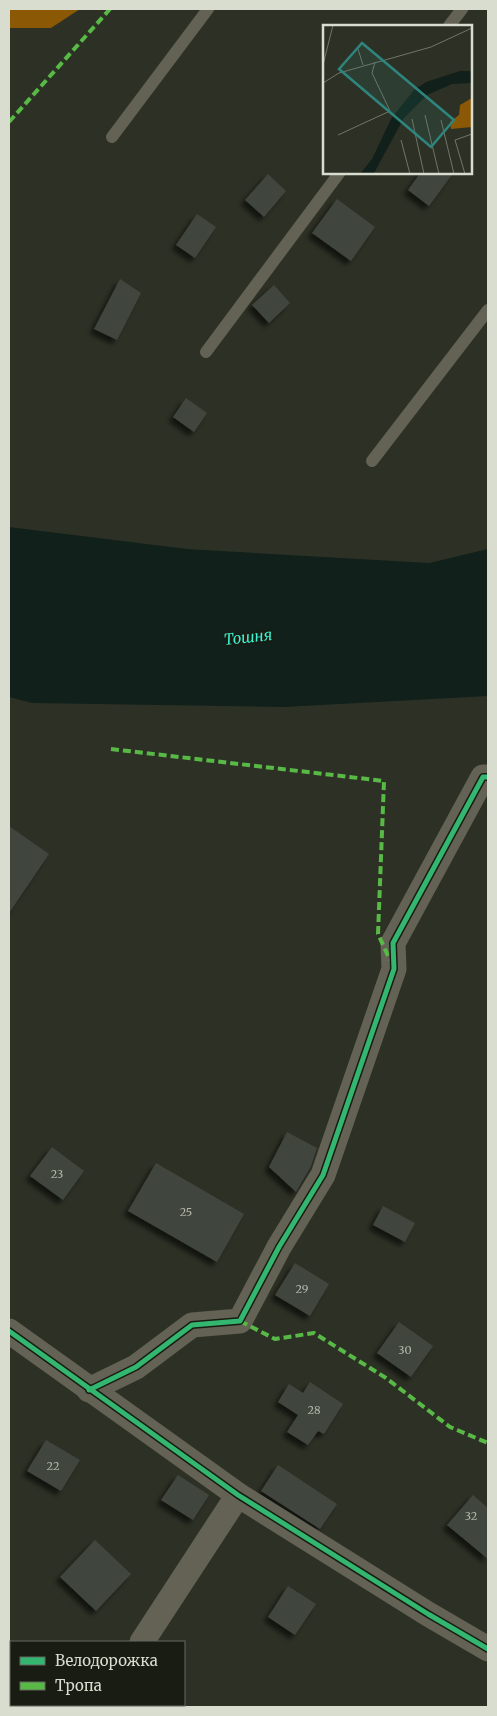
<svg xmlns="http://www.w3.org/2000/svg" width="497" height="1716" viewBox="0 0 497 1716" font-family="Merriweather,serif">
	<defs>
		<filter id="shadow"><feDropShadow dx="-4.5" dy="4.5" stdDeviation="2.5" flood-color="#0009"/></filter>
	</defs>
	<rect width="100%" height="100%" fill="#2d3125"/>
	<!-- forest -->
	<path fill="#8b5805" d="M 9,9 L 80,9 L 51,28 L 9,28 Z"/>
	<!-- water -->
	<path fill="#11201b" d="M 9,527 L 187,549 L 429,563 L 488,549 L 488,696 L 284,707 L 32,703 L 9,697 Z"/>
	<!-- building -->
	<g fill="#40453d" filter="url(#shadow)">
		<path d="M 421,172 L 454,172 L 429,206 L 408,190 Z"/>
		<path d="M 268,174 L 286,191 L 264,217 L 245,200 Z"/>
		<path d="M 337,199 L 375,227 L 351,261 L 312,233 Z"/>
		<path d="M 197,214 L 216,227 L 195,258 L 176,245 Z"/>
		<path d="M 120,279 L 141,293 L 117,340 L 94,329 Z"/>
		<path d="M 274,285 L 290,303 L 269,323 L 252,305 Z"/>
		<path d="M 186,398 L 207,413 L 194,432 L 173,417 Z"/>
		<path d="M 9,826 L 49,854 L 9,913 Z"/>
		<path d="M 287,1132 L 317,1148 L 311,1166 L 296,1192 L 269,1167 Z"/>
		<path d="M 52,1147 L 84,1171 L 63,1200 L 30,1176 Z"/>
		<path d="M 156,1163 L 244,1214 L 217,1262 L 128,1211 Z"/>
		<path d="M 383,1206 L 415,1223 L 405,1242 L 373,1225 Z"/>
		<path d="M 295,1263 L 329,1284 L 310,1316 L 275,1295 Z"/>
		<path d="M 399,1322 L 433,1346 L 411,1377 L 377,1353 Z"/>
		<path d="M 310,1382 L 343,1404 L 324,1434 L 318,1431 L 308,1445 L 287,1432 L 298,1415 L 278,1402 L 289,1384 L 303,1393 Z"/>
		<path d="M 46,1440 L 80,1460 L 61,1491 L 27,1471 Z"/>
		<path d="M 278,1465 L 337,1504 L 320,1529 L 261,1491 Z"/>
		<path d="M 178,1475 L 209,1495 L 193,1520 L 161,1500 Z"/>
		<path d="M 473,1495 L 488,1508 L 488,1559 L 447,1525 Z"/>
		<path d="M 95,1540 L 131,1574 L 96,1611 L 60,1577 Z"/>
		<path d="M 288,1586 L 316,1604 L 295,1635 L 268,1617 Z"/>
	</g>
	<g fill="none" stroke-linecap="round" stroke-linejoin="round">
		<!-- service -->
		<g stroke="#636255" stroke-width="12">
			<path d="M 449,26 L 462,9"/>
			<path d="M 112,137 L 208,9"/>
			<path d="M 206,352 L 340,172"/>
			<path d="M 372,461 L 488,310"/>
		</g>
		<!-- minor -->
		<g stroke="#636255" stroke-width="25">
			<path d="M 9,1331 L 238,1495 L 428,1614 L 488,1649"/>
			<path d="M 89,1390 L 136,1367 L 192,1325 L 240,1321 L 279,1247 L 323,1175 L 394,969 L 393,943 L 483,777 L 488,777"/>
			<path d="M 142,1642 L 238,1495"/>
			<path d="M 101,1707 L 102,1705"/>
		</g>
		<!-- quiet -->
		<g stroke="#58b947" stroke-width="4" stroke-dasharray="8 4" stroke-linecap="butt">
			<path d="M 9,122 L 110,9"/>
			<path d="M 111,749 L 384,781 L 378,934 L 390,960"/>
			<path d="M 240,1321 L 275,1339 L 314,1333 L 386,1378 L 450,1427 L 488,1443"/>
		</g>
		<!-- cycleway casing -->
		<g stroke="#191c12" stroke-width="8">
			<g id="cycleway">
				<path d="M 9,1331 L 238,1495 L 428,1614 L 488,1649"/>
				<path d="M 89,1390 L 136,1367 L 192,1325 L 240,1321 L 279,1247 L 323,1175 L 394,969 L 393,943 L 483,777 L 488,777"/>
			</g>
		</g>
		<!-- cycleway -->
		<use href="#cycleway" stroke="#33b770" stroke-width="5"/>
	</g>
	<g text-anchor="middle" dominant-baseline="central" stroke-width="4" stroke-linejoin="round" paint-order="stroke">
		<!-- number labels -->
		<g font-size="11" fill="#b2b7aa">
			<text x="57" y="1174">23</text>
			<text x="186" y="1212">25</text>
			<text x="302" y="1289">29</text>
			<text x="405" y="1350">30</text>
			<text x="314" y="1410">28</text>
			<text x="53" y="1466">22</text>
			<text x="471" y="1516">32</text>
		</g>
		<!-- water labels -->
		<g font-size="15" font-style="italic" fill="#3cf3d3" stroke="#191c12">
			<text transform="translate(248 637) rotate(-6)">Тошня</text>
		</g>
	</g>
	<!-- overview -->
	<g transform="translate(323 25)">
		<rect width="149" height="149" fill="#2d3125"/>
		<path d="M 149,73 L 149,102 L 128,104 L 127,97 L 136,90 L 137,80 Z" fill="#8b5805"/>
		<path d="M 137,46 L 149,46 L 149,58 L 129,59 L 104,70 L 81,93 L 51,148 L 37,149 L 49,134 L 68,94 L 91,65 L 103,57 Z" fill="#11201b"/>
		<path fill="none" stroke="#717669" stroke-width="1" d="M 35,24 L 40,40M 0,40 L 10,0M 0,58 L 16,48 L 108,22 L 149,3M 102,90 L 116,149M 89,94 L 101,149M 118,95 L 131,149M 15,110 L 67,86 L 49,48 L 52,37M 78,115 L 87,149M 142,149 L 132,115 L 149,109"/>
		<path fill="#2d857d" fill-opacity="0.15" stroke="#2d857d" stroke-width="2.5" d="M 39,18 L 131,95 L 108,122 L 16,44 Z"/>
		<rect width="149" height="149" fill="none" stroke="#d8ddcf" stroke-width="2.5"/>
	</g>
	<!-- border -->
	<rect width="497" height="1716" fill="none" stroke="#d8ddcf" stroke-width="20"/>
	<!-- legend -->
	<rect x="10" y="1641" width="175" height="65" fill="#191c12" stroke="#65695e"/>
	<rect x="20" y="1657" width="25" height="8" fill="#33b770" stroke="#65695e"/>
	<text x="55" y="1666" font-size="15" fill="#d8ddcf">Велодорожка</text>
	<rect x="20" y="1682" width="25" height="8" fill="#58b947" stroke="#65695e"/>
	<text x="55" y="1691" font-size="15" fill="#d8ddcf">Тропа</text>
</svg>
